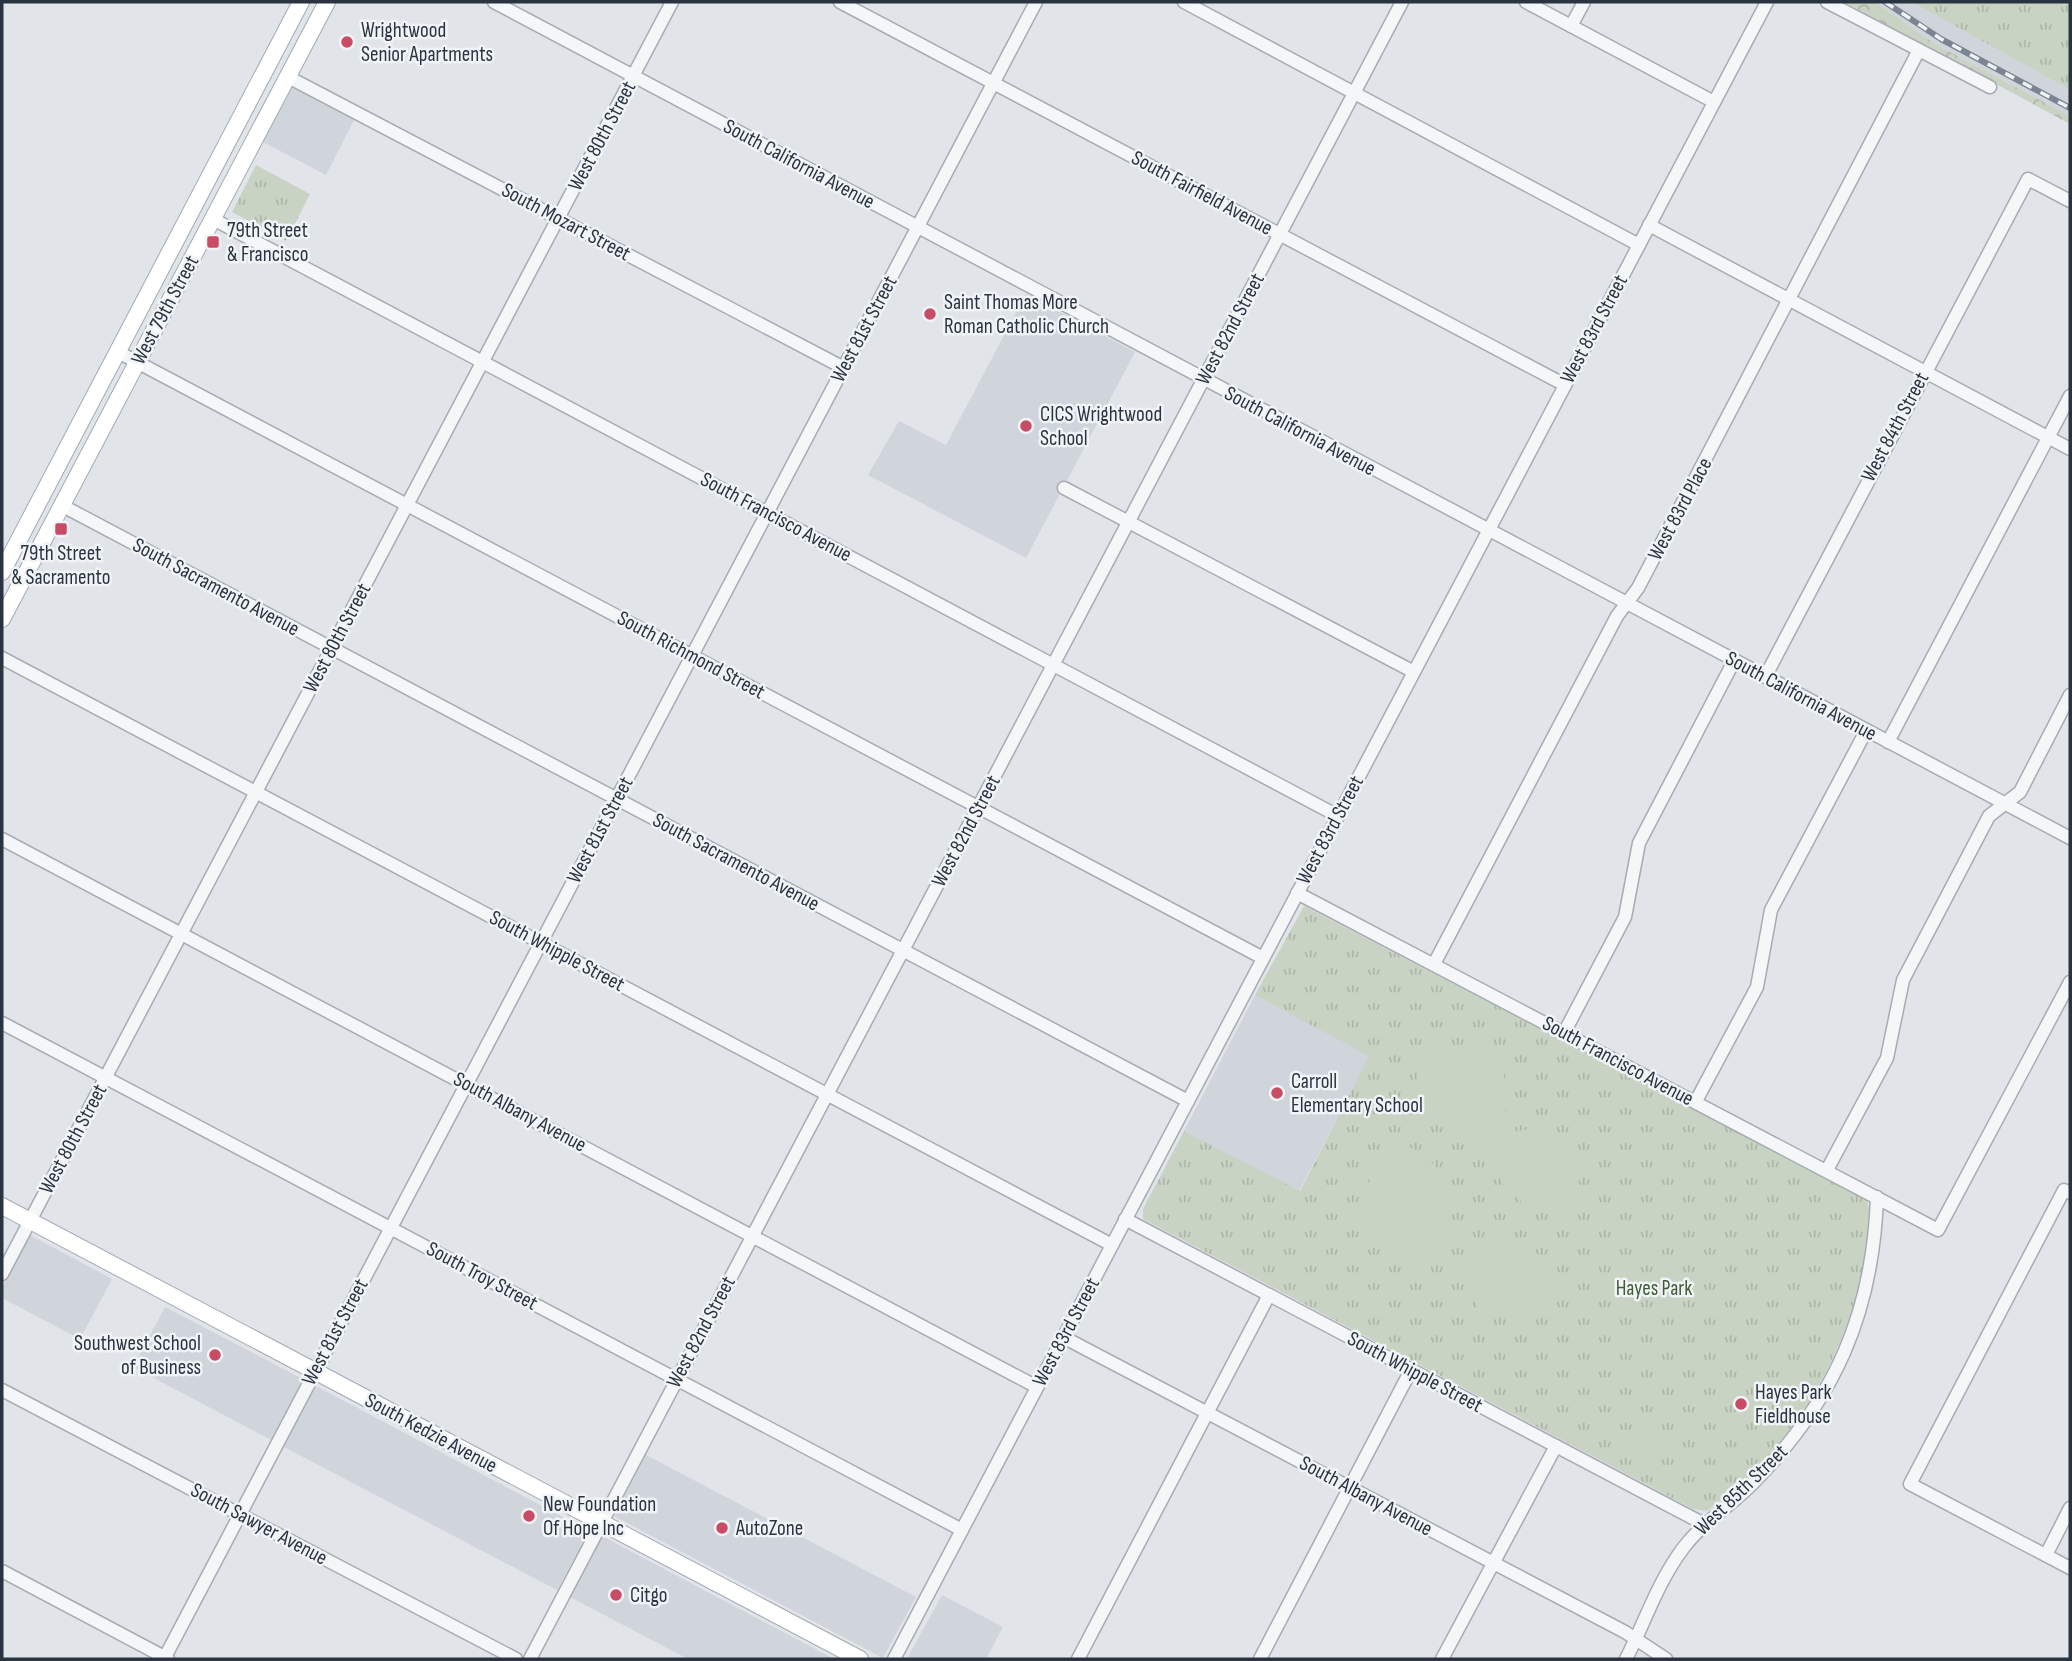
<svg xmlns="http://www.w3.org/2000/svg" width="2072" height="1661" viewBox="0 0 2072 1661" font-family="'Sofia Sans Condensed',sans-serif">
	<defs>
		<pattern id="grass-tufts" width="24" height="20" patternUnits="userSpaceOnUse" patternTransform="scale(1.75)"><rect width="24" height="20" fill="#c8d3c3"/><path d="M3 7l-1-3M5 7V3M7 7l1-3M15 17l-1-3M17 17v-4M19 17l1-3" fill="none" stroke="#acb6a9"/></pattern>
		<pattern id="forest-crowns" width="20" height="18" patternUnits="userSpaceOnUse" patternTransform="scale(1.75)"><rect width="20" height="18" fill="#c8d3c3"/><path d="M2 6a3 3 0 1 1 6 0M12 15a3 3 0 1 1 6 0" fill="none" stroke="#acb6a9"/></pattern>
	</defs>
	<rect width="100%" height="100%" fill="#e1e5e9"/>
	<!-- built -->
	<g fill="#d0d4db">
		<path d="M 1875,2 L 1912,2 L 2070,90 L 2070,116 L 1935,44 Z"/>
		<path d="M 292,88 L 354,120 L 326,175 L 263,142 Z"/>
		<path d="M 1026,294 L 1135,352 L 1026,558 L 868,475 L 899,421 L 946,445 Z"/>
		<path d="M 1255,995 L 1370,1055 L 1299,1191 L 1184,1131 Z"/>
		<path d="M 30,1235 L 112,1279 L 80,1339 L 2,1298 L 2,1288 Z"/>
		<path d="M 165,1307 L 303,1379 L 271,1440 L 133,1367 Z"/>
		<path d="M 316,1386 L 589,1531 L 557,1590 L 284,1447 Z"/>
		<path d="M 646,1455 L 916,1597 L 883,1658 L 614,1516 Z"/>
		<path d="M 602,1536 L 834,1659 L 688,1659 L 570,1597 Z"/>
		<path d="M 942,1595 L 1003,1627 L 986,1659 L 907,1659 Z"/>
	</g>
	<!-- grass -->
	<g fill="url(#grass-tufts)">
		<path d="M 1912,2 L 2070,2 L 2070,90 Z"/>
		<path d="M 256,165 L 310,194 L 286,241 L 232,212 Z"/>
		<path d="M 1304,906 L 1866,1199 C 1873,1212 1868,1232 1866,1246 C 1853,1350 1791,1451 1707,1511 L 1693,1509 L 1143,1219 L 1143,1209 L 1184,1131 L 1300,1191 L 1369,1056 L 1255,995 Z"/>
	</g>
	<!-- forest -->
	<path fill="url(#forest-crowns)" d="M 1844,2 L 1875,2 L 1935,44 L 2070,116 L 2070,124 Z"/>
	<!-- pitch -->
	<g fill="#c8d3c3">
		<path d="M 1477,1044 C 1512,1054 1507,1100 1503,1127 L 1484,1135 L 1465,1132 L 1432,1114 L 1421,1103 L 1416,1088 L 1418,1059 L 1428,1051 Z"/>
		<path d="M 1543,1126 C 1577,1143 1591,1178 1567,1210 C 1525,1219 1482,1179 1495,1136 Z"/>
		<path d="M 1391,1137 C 1404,1144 1422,1152 1432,1163 C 1458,1195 1453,1239 1424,1266 L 1357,1227 L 1353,1214 Z"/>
		<path d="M 1497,1242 C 1524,1242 1542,1252 1557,1275 L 1552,1289 L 1536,1314 L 1490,1318 L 1484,1316 L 1455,1271 L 1475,1249 Z"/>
		<path d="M 1662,1430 L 1669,1453 L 1633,1465 L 1626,1442 Z"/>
	</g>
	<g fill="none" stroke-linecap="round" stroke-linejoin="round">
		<!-- minor casing -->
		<g stroke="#a6acb3" stroke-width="15">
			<g id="minor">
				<path d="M 494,2 L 2070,838"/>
				<path d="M 840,2 L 1565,385"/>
				<path d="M 1184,2 L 1639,245"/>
				<path d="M 1526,2 L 1714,102"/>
				<path d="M 1827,2 L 1990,87"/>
				<path d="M 1571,26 L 1584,2"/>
				<path d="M 288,77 L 844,368"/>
				<path d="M 213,219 L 1338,816"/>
				<path d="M 1649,225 L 2070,449"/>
				<path d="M 118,352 L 1263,958"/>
				<path d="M 1064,488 L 1414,672"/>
				<path d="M 61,505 L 1188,1101"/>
				<path d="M 2,658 L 1112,1245"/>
				<path d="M 1765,677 L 2028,179 L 2070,201"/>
				<path d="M 1888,742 L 2070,396"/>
				<path d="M 2,839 L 1037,1387"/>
				<path d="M 1297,893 L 1938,1230 L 2070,982"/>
				<path d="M 1434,964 L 1617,616 L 1638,588 L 1919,50"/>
				<path d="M 2,1023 L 962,1530"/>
				<path d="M 1564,1033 L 1625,917 L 1639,843 L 1734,661"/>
				<path d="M 1696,1101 L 1757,987 L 1771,910 L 1866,731"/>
				<path d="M 1827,1170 L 1887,1058 L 1903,980 L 1989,816 L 2020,792 L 2070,695"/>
				<path d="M 2070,1193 L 2064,1190 L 1910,1484 L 2070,1568"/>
				<path d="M 1125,1219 L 1704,1524"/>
				<path d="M 2,1274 L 672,2"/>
				<path d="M 1063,1337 L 1625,1632 L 1666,1659"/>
				<path d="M 2,1390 L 516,1659"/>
				<path d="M 2046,1555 L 2070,1508"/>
				<path d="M 2,1571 L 168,1659"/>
				<path d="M 164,1659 L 1036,2"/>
				<path d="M 530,1659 L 1402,2"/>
				<path d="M 894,1659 L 1767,2"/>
				<path d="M 1078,1659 L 1269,1295"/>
				<path d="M 1260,1659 L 1411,1370"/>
				<path d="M 1442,1659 L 1556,1446"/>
				<path d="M 1626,1659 C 1645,1622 1658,1581 1684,1547 C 1704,1521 1732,1505 1754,1482 C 1835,1399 1873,1313 1877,1197"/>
			</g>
		</g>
		<!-- major casing -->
		<g stroke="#a1aab5" stroke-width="18">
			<g id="major">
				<path d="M 2,572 L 301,2"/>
				<path d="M 2,619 L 327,2"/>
				<path d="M 2,1206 L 860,1659"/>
			</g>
		</g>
		<!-- minor -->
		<use href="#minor" stroke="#f4f6f8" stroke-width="12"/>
		<!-- major -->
		<use href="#major" stroke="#fff" stroke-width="16"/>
		<!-- rail casing -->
		<g stroke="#7b8592" stroke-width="6">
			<path id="rail" d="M 1885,2 L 1941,39 L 2070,108"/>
		</g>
		<!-- rail -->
		<use href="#rail" stroke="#f1f4f7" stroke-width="3.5" stroke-dasharray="10" stroke-linecap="butt"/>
	</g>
	<!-- markers -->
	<g fill="#c94c65" stroke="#f1f4f7" stroke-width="2.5">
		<circle cx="347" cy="42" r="7"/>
		<rect x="206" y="235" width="14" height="14" rx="3.5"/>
		<circle cx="930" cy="314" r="7"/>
		<circle cx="1026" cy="426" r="7"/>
		<rect x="54" y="522" width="14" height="14" rx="3.5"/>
		<circle cx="1277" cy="1093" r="7"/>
		<circle cx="215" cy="1355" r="7"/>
		<circle cx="1741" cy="1404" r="7"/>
		<circle cx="529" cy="1516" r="7"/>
		<circle cx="722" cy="1528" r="7"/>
		<circle cx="616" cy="1595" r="7"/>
	</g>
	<g text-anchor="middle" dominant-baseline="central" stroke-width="5" stroke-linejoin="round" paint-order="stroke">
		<!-- poi labels -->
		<g font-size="21" fill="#2a3441" stroke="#f1f4f7" text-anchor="start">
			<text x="361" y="30">Wrightwood<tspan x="361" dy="24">Senior Apartments</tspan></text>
			<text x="227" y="230">79th Street<tspan x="227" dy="24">&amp; Francisco</tspan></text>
			<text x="944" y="302">Saint Thomas More<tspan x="944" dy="24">Roman Catholic Church</tspan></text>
			<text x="1040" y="414">CICS Wrightwood<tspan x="1040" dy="24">School</tspan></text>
			<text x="61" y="553" text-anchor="middle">79th Street<tspan x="61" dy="24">&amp; Sacramento</tspan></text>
			<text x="1291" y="1081">Carroll<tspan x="1291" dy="24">Elementary School</tspan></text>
			<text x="201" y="1343" text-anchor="end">Southwest School<tspan x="201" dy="24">of Business</tspan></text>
			<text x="1755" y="1392">Hayes Park<tspan x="1755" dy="24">Fieldhouse</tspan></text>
			<text x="543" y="1504">New Foundation<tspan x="543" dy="24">Of Hope Inc</tspan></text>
			<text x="736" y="1528">AutoZone</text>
			<text x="630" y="1595">Citgo</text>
		</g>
		<!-- street labels -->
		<g font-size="21" fill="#2a3441" stroke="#f1f4f7">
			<text transform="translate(602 136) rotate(-62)">West 80th Street</text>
			<text transform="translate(799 164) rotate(28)">South California Avenue</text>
			<text transform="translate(1202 193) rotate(28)">South Fairfield Avenue</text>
			<text transform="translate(566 222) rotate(28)">South Mozart Street</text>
			<text transform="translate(165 310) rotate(-62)">West 79th Street</text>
			<text transform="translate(864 329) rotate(-62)">West 81st Street</text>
			<text transform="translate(1230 329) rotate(-62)">West 82nd Street</text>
			<text transform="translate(1594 329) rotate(-62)">West 83rd Street</text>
			<text transform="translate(1895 427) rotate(-62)">West 84th Street</text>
			<text transform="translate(1300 431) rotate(28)">South California Avenue</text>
			<text transform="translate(1680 509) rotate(-62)">West 83rd Place</text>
			<text transform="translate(776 517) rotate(28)">South Francisco Avenue</text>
			<text transform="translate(216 587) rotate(28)">South Sacramento Avenue</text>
			<text transform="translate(337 638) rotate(-62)">West 80th Street</text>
			<text transform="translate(691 655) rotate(28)">South Richmond Street</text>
			<text transform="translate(1801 696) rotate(28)">South California Avenue</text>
			<text transform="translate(600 830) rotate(-62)">West 81st Street</text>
			<text transform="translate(1330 830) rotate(-62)">West 83rd Street</text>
			<text transform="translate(966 831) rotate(-62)">West 82nd Street</text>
			<text transform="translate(736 862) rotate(28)">South Sacramento Avenue</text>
			<text transform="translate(557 951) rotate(28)">South Whipple Street</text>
			<text transform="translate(1618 1061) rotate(28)">South Francisco Avenue</text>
			<text transform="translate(520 1112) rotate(28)">South Albany Avenue</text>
			<text transform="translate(73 1139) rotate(-62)">West 80th Street</text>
			<text transform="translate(482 1276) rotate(28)">South Troy Street</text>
			<text transform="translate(335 1332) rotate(-62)">West 81st Street</text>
			<text transform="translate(701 1332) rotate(-62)">West 82nd Street</text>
			<text transform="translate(1066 1332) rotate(-62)">West 83rd Street</text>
			<text transform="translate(1415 1372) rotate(28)">South Whipple Street</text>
			<text transform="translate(431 1433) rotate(28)">South Kedzie Avenue</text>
			<text transform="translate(1741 1490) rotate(-44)">West 85th Street</text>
			<text transform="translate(1366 1496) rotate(28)">South Albany Avenue</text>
			<text transform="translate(259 1524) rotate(28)">South Sawyer Avenue</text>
		</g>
		<!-- park labels -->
		<g font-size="21" fill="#415c38" stroke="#f1f4f7">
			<text x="1654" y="1288">Hayes Park</text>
		</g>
	</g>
	<!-- border -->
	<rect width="2072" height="1661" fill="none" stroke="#2a3441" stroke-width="7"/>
</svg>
